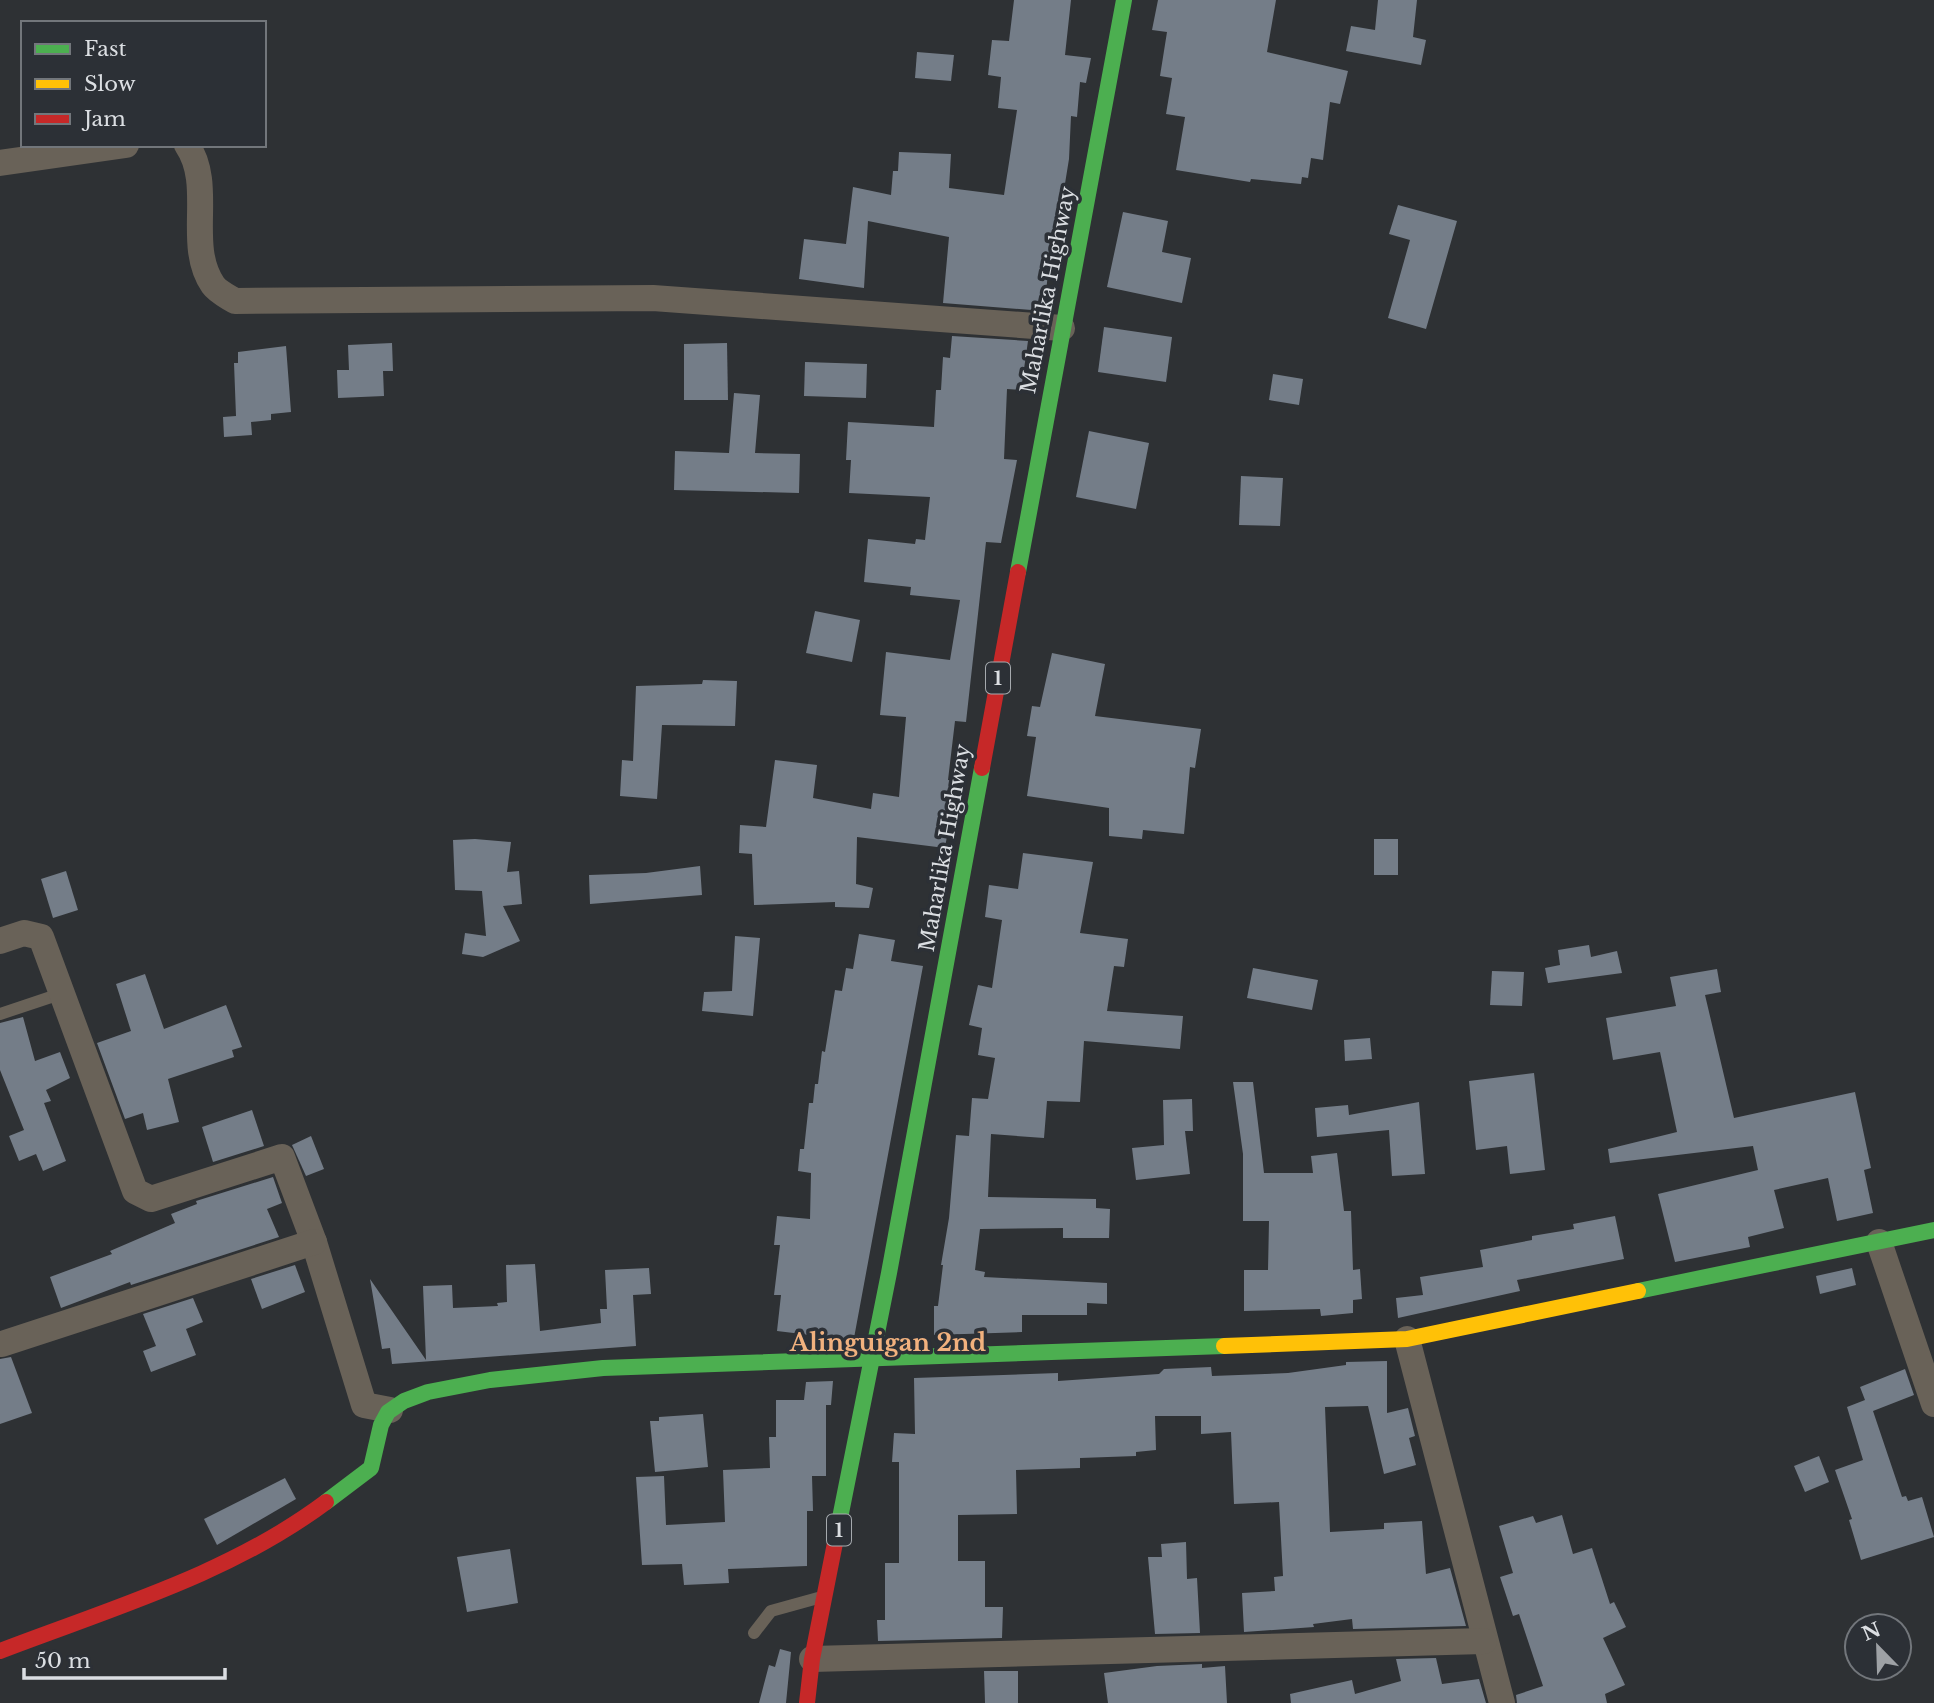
<svg xmlns="http://www.w3.org/2000/svg" width="1934" height="1703" viewBox="0 0 1934 1703" font-family="'Libre Baskerville',serif">
	<rect width="100%" height="100%" fill="#2e3134"/>
	<!-- building -->
	<g fill="#747d88">
		<path d="M 1014,0 L 1071,0 L 1065,55 L 1091,58 L 1086,83 L 1080,82 L 1077,117 L 1071,116 L 1069,159 L 1062,202 L 1059,202 L 1052,235 L 1044,311 L 943,303 L 949,237 L 868,221 L 864,288 L 799,279 L 804,239 L 846,244 L 853,187 L 891,195 L 893,171 L 898,171 L 899,152 L 951,154 L 949,188 L 1004,195 L 1017,110 L 998,108 L 1001,77 L 988,75 L 992,40 L 1009,41 Z"/>
		<path d="M 1158,0 L 1276,0 L 1267,52 L 1348,71 L 1340,104 L 1330,102 L 1323,160 L 1311,158 L 1308,178 L 1302,177 L 1301,184 L 1251,179 L 1250,182 L 1176,170 L 1185,117 L 1166,114 L 1172,78 L 1160,76 L 1167,32 L 1152,30 Z"/>
		<path d="M 1378,0 L 1417,0 L 1413,37 L 1426,40 L 1421,65 L 1346,51 L 1351,26 L 1375,30 Z"/>
		<path d="M 917,52 L 954,55 L 951,81 L 915,78 Z"/>
		<path d="M 1398,205 L 1457,221 L 1426,329 L 1388,318 L 1410,240 L 1389,234 Z"/>
		<path d="M 1123,212 L 1168,221 L 1162,252 L 1191,258 L 1182,303 L 1107,287 Z"/>
		<path d="M 1104,327 L 1172,337 L 1166,382 L 1098,372 Z"/>
		<path d="M 952,336 L 1028,341 L 1021,390 L 1007,389 L 1004,459 L 1017,460 L 1001,543 L 986,542 L 966,722 L 955,721 L 948,780 L 956,781 L 945,848 L 857,837 L 856,884 L 873,888 L 869,908 L 835,907 L 835,902 L 754,905 L 752,854 L 739,853 L 740,825 L 766,827 L 775,760 L 817,765 L 813,798 L 871,809 L 873,793 L 899,797 L 906,717 L 880,715 L 886,652 L 950,660 L 960,600 L 910,595 L 911,587 L 864,582 L 868,539 L 915,544 L 916,539 L 925,540 L 930,497 L 849,493 L 851,460 L 846,460 L 848,422 L 934,427 L 936,390 L 941,390 L 943,357 L 950,358 Z"/>
		<path d="M 392,343 L 393,371 L 383,371 L 384,396 L 338,398 L 337,370 L 349,370 L 348,345 Z"/>
		<path d="M 727,343 L 728,400 L 684,400 L 684,344 Z"/>
		<path d="M 286,346 L 291,412 L 271,414 L 271,420 L 251,422 L 252,435 L 224,437 L 223,417 L 236,416 L 234,363 L 238,363 L 238,352 Z"/>
		<path d="M 805,362 L 867,364 L 866,398 L 804,396 Z"/>
		<path d="M 1273,374 L 1303,379 L 1299,405 L 1269,400 Z"/>
		<path d="M 734,393 L 760,395 L 755,453 L 800,454 L 799,493 L 674,490 L 675,451 L 729,453 Z"/>
		<path d="M 1089,431 L 1149,443 L 1136,509 L 1076,497 Z"/>
		<path d="M 1241,476 L 1283,478 L 1280,526 L 1239,525 Z"/>
		<path d="M 815,611 L 860,620 L 852,662 L 806,653 Z"/>
		<path d="M 1052,653 L 1105,664 L 1095,716 L 1201,729 L 1195,768 L 1190,767 L 1184,834 L 1143,830 L 1142,839 L 1109,836 L 1109,808 L 1027,796 L 1036,737 L 1027,736 L 1032,706 L 1040,707 Z"/>
		<path d="M 703,680 L 737,681 L 735,726 L 662,725 L 657,799 L 620,796 L 622,760 L 633,761 L 636,686 L 702,684 Z"/>
		<path d="M 475,839 L 511,842 L 507,872 L 519,871 L 522,904 L 503,906 L 520,941 L 483,957 L 462,954 L 465,933 L 486,936 L 482,891 L 455,890 L 453,840 Z"/>
		<rect x="1374" y="839" width="24" height="36"/>
		<path d="M 1023,853 L 1093,862 L 1080,933 L 1128,939 L 1124,967 L 1114,966 L 1107,1011 L 1183,1016 L 1180,1049 L 1084,1041 L 1080,1102 L 1047,1101 L 1044,1138 L 991,1134 L 988,1197 L 1096,1199 L 1096,1208 L 1110,1209 L 1109,1238 L 1063,1238 L 1063,1228 L 980,1229 L 975,1270 L 985,1272 L 984,1277 L 1107,1283 L 1107,1304 L 1087,1303 L 1087,1315 L 1022,1315 L 1022,1332 L 934,1335 L 934,1306 L 938,1306 L 943,1265 L 941,1265 L 949,1218 L 956,1135 L 969,1136 L 972,1098 L 988,1099 L 995,1058 L 978,1055 L 982,1028 L 969,1025 L 978,985 L 992,988 L 1002,920 L 985,917 L 989,885 L 1018,889 Z"/>
		<path d="M 700,866 L 702,895 L 590,904 L 589,875 L 646,873 Z"/>
		<path d="M 66,871 L 78,910 L 53,918 L 41,879 Z"/>
		<path d="M 859,934 L 895,940 L 891,961 L 923,966 L 854,1338 L 809,1340 L 810,1335 L 777,1331 L 781,1295 L 774,1295 L 780,1245 L 774,1245 L 777,1216 L 810,1219 L 811,1173 L 798,1171 L 800,1149 L 804,1149 L 809,1103 L 813,1103 L 815,1084 L 818,1084 L 822,1051 L 825,1052 L 835,990 L 842,991 L 846,968 L 853,969 Z"/>
		<path d="M 735,936 L 760,938 L 753,1016 L 702,1011 L 704,992 L 732,991 Z"/>
		<path d="M 1589,945 L 1591,957 L 1617,951 L 1622,973 L 1548,983 L 1545,968 L 1560,965 L 1558,950 Z"/>
		<path d="M 1253,968 L 1318,980 L 1312,1010 L 1247,998 Z"/>
		<path d="M 1717,969 L 1721,992 L 1705,995 L 1734,1118 L 1855,1092 L 1871,1168 L 1864,1170 L 1873,1213 L 1837,1221 L 1828,1178 L 1774,1190 L 1784,1228 L 1748,1237 L 1750,1247 L 1675,1262 L 1658,1194 L 1758,1170 L 1753,1146 L 1610,1163 L 1608,1149 L 1677,1132 L 1660,1052 L 1613,1060 L 1606,1018 L 1676,1006 L 1670,977 Z"/>
		<path d="M 1492,971 L 1524,972 L 1522,1006 L 1490,1005 Z"/>
		<path d="M 145,974 L 164,1029 L 226,1005 L 242,1047 L 232,1050 L 234,1057 L 168,1079 L 179,1122 L 147,1130 L 143,1113 L 125,1119 L 97,1043 L 131,1031 L 116,984 Z"/>
		<path d="M 23,1017 L 35,1061 L 60,1052 L 70,1078 L 46,1090 L 51,1101 L 44,1103 L 66,1161 L 43,1171 L 36,1154 L 19,1161 L 9,1136 L 24,1130 L 0,1070 L 0,1023 Z"/>
		<path d="M 1370,1038 L 1372,1059 L 1345,1061 L 1344,1040 Z"/>
		<path d="M 1534,1073 L 1545,1170 L 1510,1174 L 1507,1146 L 1476,1150 L 1469,1081 Z"/>
		<path d="M 1233,1082 L 1253,1082 L 1264,1173 L 1313,1173 L 1311,1156 L 1337,1153 L 1344,1211 L 1351,1211 L 1353,1270 L 1360,1269 L 1362,1299 L 1353,1300 L 1353,1313 L 1321,1316 L 1320,1309 L 1244,1311 L 1244,1270 L 1268,1270 L 1269,1221 L 1243,1221 L 1243,1154 Z"/>
		<path d="M 1192,1099 L 1193,1131 L 1185,1131 L 1190,1174 L 1136,1180 L 1132,1148 L 1164,1145 L 1163,1100 Z"/>
		<path d="M 1419,1102 L 1425,1174 L 1392,1176 L 1389,1130 L 1317,1137 L 1315,1108 L 1348,1105 L 1349,1115 Z"/>
		<path d="M 252,1110 L 264,1146 L 213,1162 L 202,1127 Z"/>
		<path d="M 311,1136 L 324,1169 L 306,1176 L 292,1145 Z"/>
		<path d="M 273,1177 L 282,1203 L 267,1209 L 279,1237 L 131,1285 L 130,1282 L 61,1308 L 50,1277 L 112,1254 L 110,1251 L 175,1223 L 171,1214 L 197,1204 L 196,1201 Z"/>
		<path d="M 1615,1216 L 1624,1259 L 1517,1280 L 1520,1291 L 1398,1318 L 1396,1298 L 1423,1295 L 1420,1277 L 1483,1267 L 1480,1250 L 1532,1240 L 1532,1236 L 1574,1229 L 1573,1224 Z"/>
		<path d="M 535,1264 L 540,1331 L 601,1323 L 600,1309 L 607,1309 L 605,1270 L 649,1268 L 651,1294 L 633,1295 L 636,1346 L 392,1364 L 390,1348 L 382,1349 L 370,1279 L 426,1360 L 423,1286 L 452,1285 L 453,1308 L 498,1306 L 497,1303 L 507,1302 L 506,1265 Z"/>
		<path d="M 295,1265 L 305,1292 L 262,1309 L 251,1279 Z"/>
		<path d="M 1852,1268 L 1856,1285 L 1820,1294 L 1816,1276 Z"/>
		<path d="M 193,1298 L 203,1322 L 186,1329 L 196,1355 L 151,1372 L 143,1351 L 156,1346 L 143,1314 Z"/>
		<path d="M 11,1357 L 32,1413 L 0,1424 L 0,1359 Z"/>
		<path d="M 1387,1361 L 1387,1413 L 1408,1408 L 1415,1436 L 1409,1438 L 1416,1465 L 1384,1474 L 1368,1406 L 1325,1407 L 1330,1532 L 1384,1529 L 1384,1523 L 1422,1521 L 1426,1574 L 1450,1568 L 1466,1626 L 1353,1629 L 1352,1619 L 1313,1624 L 1314,1627 L 1244,1632 L 1242,1593 L 1275,1591 L 1274,1577 L 1283,1576 L 1279,1502 L 1234,1504 L 1231,1432 L 1201,1434 L 1201,1416 L 1155,1416 L 1156,1450 L 1136,1452 L 1136,1456 L 1080,1458 L 1080,1468 L 1016,1470 L 1017,1514 L 958,1515 L 958,1561 L 985,1561 L 985,1607 L 1003,1607 L 1002,1638 L 878,1641 L 877,1620 L 885,1620 L 885,1563 L 899,1563 L 899,1462 L 892,1462 L 894,1433 L 915,1434 L 914,1378 L 1058,1373 L 1058,1381 L 1159,1374 L 1164,1369 L 1211,1367 L 1212,1376 L 1288,1373 L 1346,1365 L 1346,1362 Z"/>
		<path d="M 1905,1369 L 1914,1395 L 1873,1411 L 1902,1497 L 1906,1496 L 1908,1501 L 1922,1497 L 1934,1537 L 1861,1560 L 1849,1520 L 1852,1519 L 1835,1470 L 1863,1460 L 1847,1407 L 1865,1400 L 1860,1387 Z"/>
		<path d="M 833,1381 L 831,1405 L 826,1405 L 826,1476 L 812,1476 L 813,1511 L 807,1511 L 807,1566 L 728,1569 L 729,1583 L 684,1585 L 682,1564 L 642,1565 L 636,1477 L 664,1476 L 666,1525 L 725,1522 L 723,1470 L 770,1468 L 769,1437 L 776,1437 L 776,1400 L 804,1400 L 806,1382 Z"/>
		<path d="M 703,1414 L 708,1467 L 655,1472 L 650,1421 L 659,1421 L 659,1417 Z"/>
		<path d="M 1819,1456 L 1829,1482 L 1805,1492 L 1794,1466 Z"/>
		<path d="M 285,1478 L 296,1499 L 217,1545 L 204,1519 Z"/>
		<path d="M 1562,1515 L 1573,1554 L 1592,1548 L 1610,1604 L 1614,1602 L 1626,1627 L 1603,1638 L 1625,1685 L 1605,1694 L 1607,1703 L 1517,1703 L 1516,1695 L 1543,1686 L 1519,1614 L 1513,1616 L 1500,1577 L 1513,1573 L 1499,1526 L 1533,1516 L 1536,1523 Z"/>
		<path d="M 1186,1542 L 1187,1579 L 1197,1578 L 1200,1633 L 1155,1634 L 1148,1557 L 1162,1557 L 1161,1544 Z"/>
		<path d="M 510,1549 L 518,1603 L 467,1612 L 457,1557 Z"/>
		<path d="M 780,1649 L 791,1652 L 786,1703 L 759,1703 L 769,1665 L 775,1667 Z"/>
		<path d="M 1436,1658 L 1442,1684 L 1479,1679 L 1486,1703 L 1291,1703 L 1290,1694 L 1352,1680 L 1355,1694 L 1401,1681 L 1396,1659 Z"/>
		<path d="M 1202,1664 L 1202,1668 L 1225,1666 L 1227,1703 L 1108,1703 L 1104,1673 L 1157,1666 Z"/>
		<path d="M 984,1671 L 1018,1671 L 1018,1703 L 985,1703 Z"/>
	</g>
	<g fill="none" stroke-linecap="round" stroke-linejoin="round">
		<!-- lane -->
		<g stroke="#696258" stroke-width="12">
			<path d="M 0,1014 L 63,993"/>
			<path d="M 754,1633 L 771,1611 L 818,1598"/>
		</g>
		<!-- street -->
		<g stroke="#696258" stroke-width="26">
			<path d="M 187,145 C 215,186 185,244 213,285 C 218,292 227,296 235,301 L 653,298 L 1062,328"/>
			<path d="M 0,163 L 126,145"/>
			<path d="M 0,941 L 24,933 L 41,937 L 135,1191 L 151,1199 L 282,1157 L 314,1242 L 364,1405 L 390,1410"/>
			<path d="M 1879,1242 L 1934,1404"/>
			<path d="M 1407,1339 L 1502,1703"/>
			<path d="M 2,1344 L 314,1242"/>
			<path d="M 812,1659 L 1484,1641"/>
		</g>
		<!-- fast -->
		<g stroke="#4caf50" stroke-width="16">
			<path d="M 1018,572 L 1124,0"/>
			<path d="M 1638,1291 L 1934,1230"/>
			<path d="M 326,1502 L 371,1468 L 381,1425 L 388,1412 L 404,1401 L 428,1392 L 490,1380 L 603,1368 L 1224,1346"/>
			<path d="M 835,1543 L 889,1273 L 982,768"/>
		</g>
		<!-- slow -->
		<path stroke="#ffc107" stroke-width="16" d="M 1224,1346 L 1407,1339 L 1638,1291"/>
		<!-- jam -->
		<g stroke="#c62828" stroke-width="16">
			<path d="M 982,768 L 1018,572"/>
			<path d="M 0,1651 C 112,1608 230,1574 326,1502"/>
			<path d="M 807,1703 L 812,1659 L 835,1543"/>
		</g>
	</g>
	<g text-anchor="middle" dominant-baseline="central" stroke-width="7" stroke-linejoin="round" paint-order="stroke">
		<!-- shield labels -->
		<g fill="#2c3036" stroke="#a6aaae" stroke-width="2">
			<rect x="986" y="662.5" width="24" height="31" rx="5"/>
			<rect x="827" y="1514.5" width="24" height="31" rx="5"/>
		</g>
		<g font-size="19" font-weight="bold" fill="#dbdee2">
			<text x="998" y="678">1</text>
			<text x="839" y="1530">1</text>
		</g>
		<!-- street labels -->
		<g font-size="21" fill="#dbdee2" stroke="#2c3036">
			<text transform="translate(1048 290) rotate(-79)">Maharlika Highway</text>
			<text transform="translate(945 848) rotate(-80)">Maharlika Highway</text>
		</g>
		<!-- quarter labels -->
		<g font-size="24" font-weight="bold" fill="#f1b17e" stroke="#2c3036">
			<text x="888" y="1342">Alinguigan 2nd</text>
		</g>
	</g>
	<!-- legend -->
	<rect x="21" y="21" width="245" height="126" fill="#2c3036" stroke="#72767b" stroke-width="2"/>
	<rect x="35" y="44" width="35" height="10" fill="#4caf50" stroke="#72767b" stroke-width="2"/>
	<text x="84" y="56" font-size="21" fill="#dbdee2">Fast</text>
	<rect x="35" y="79" width="35" height="10" fill="#ffc107" stroke="#72767b" stroke-width="2"/>
	<text x="84" y="91" font-size="21" fill="#dbdee2">Slow</text>
	<rect x="35" y="114" width="35" height="10" fill="#c62828" stroke="#72767b" stroke-width="2"/>
	<text x="84" y="126" font-size="21" fill="#dbdee2">Jam</text>
	<!-- north arrow -->
	<g transform="translate(1878 1647) rotate(337)"><circle r="33" fill="#2c3036" stroke="#72767b" stroke-width="2"/>
	<path d="M0-5L12 26L0 18L-12 26Z" fill="#9ea1a5"/>
	<text y="-10" font-size="19" font-weight="bold" text-anchor="middle" fill="#dbdee2">N</text>
	</g>
	<!-- scale -->
	<path d="M24 1668v10h201v-10" fill="none" stroke="#dbdee2" stroke-width="3.5"/>
	<text x="35" y="1668" font-size="21" fill="#dbdee2" stroke="#2c3036" stroke-width="5" paint-order="stroke">50 m</text>
</svg>
